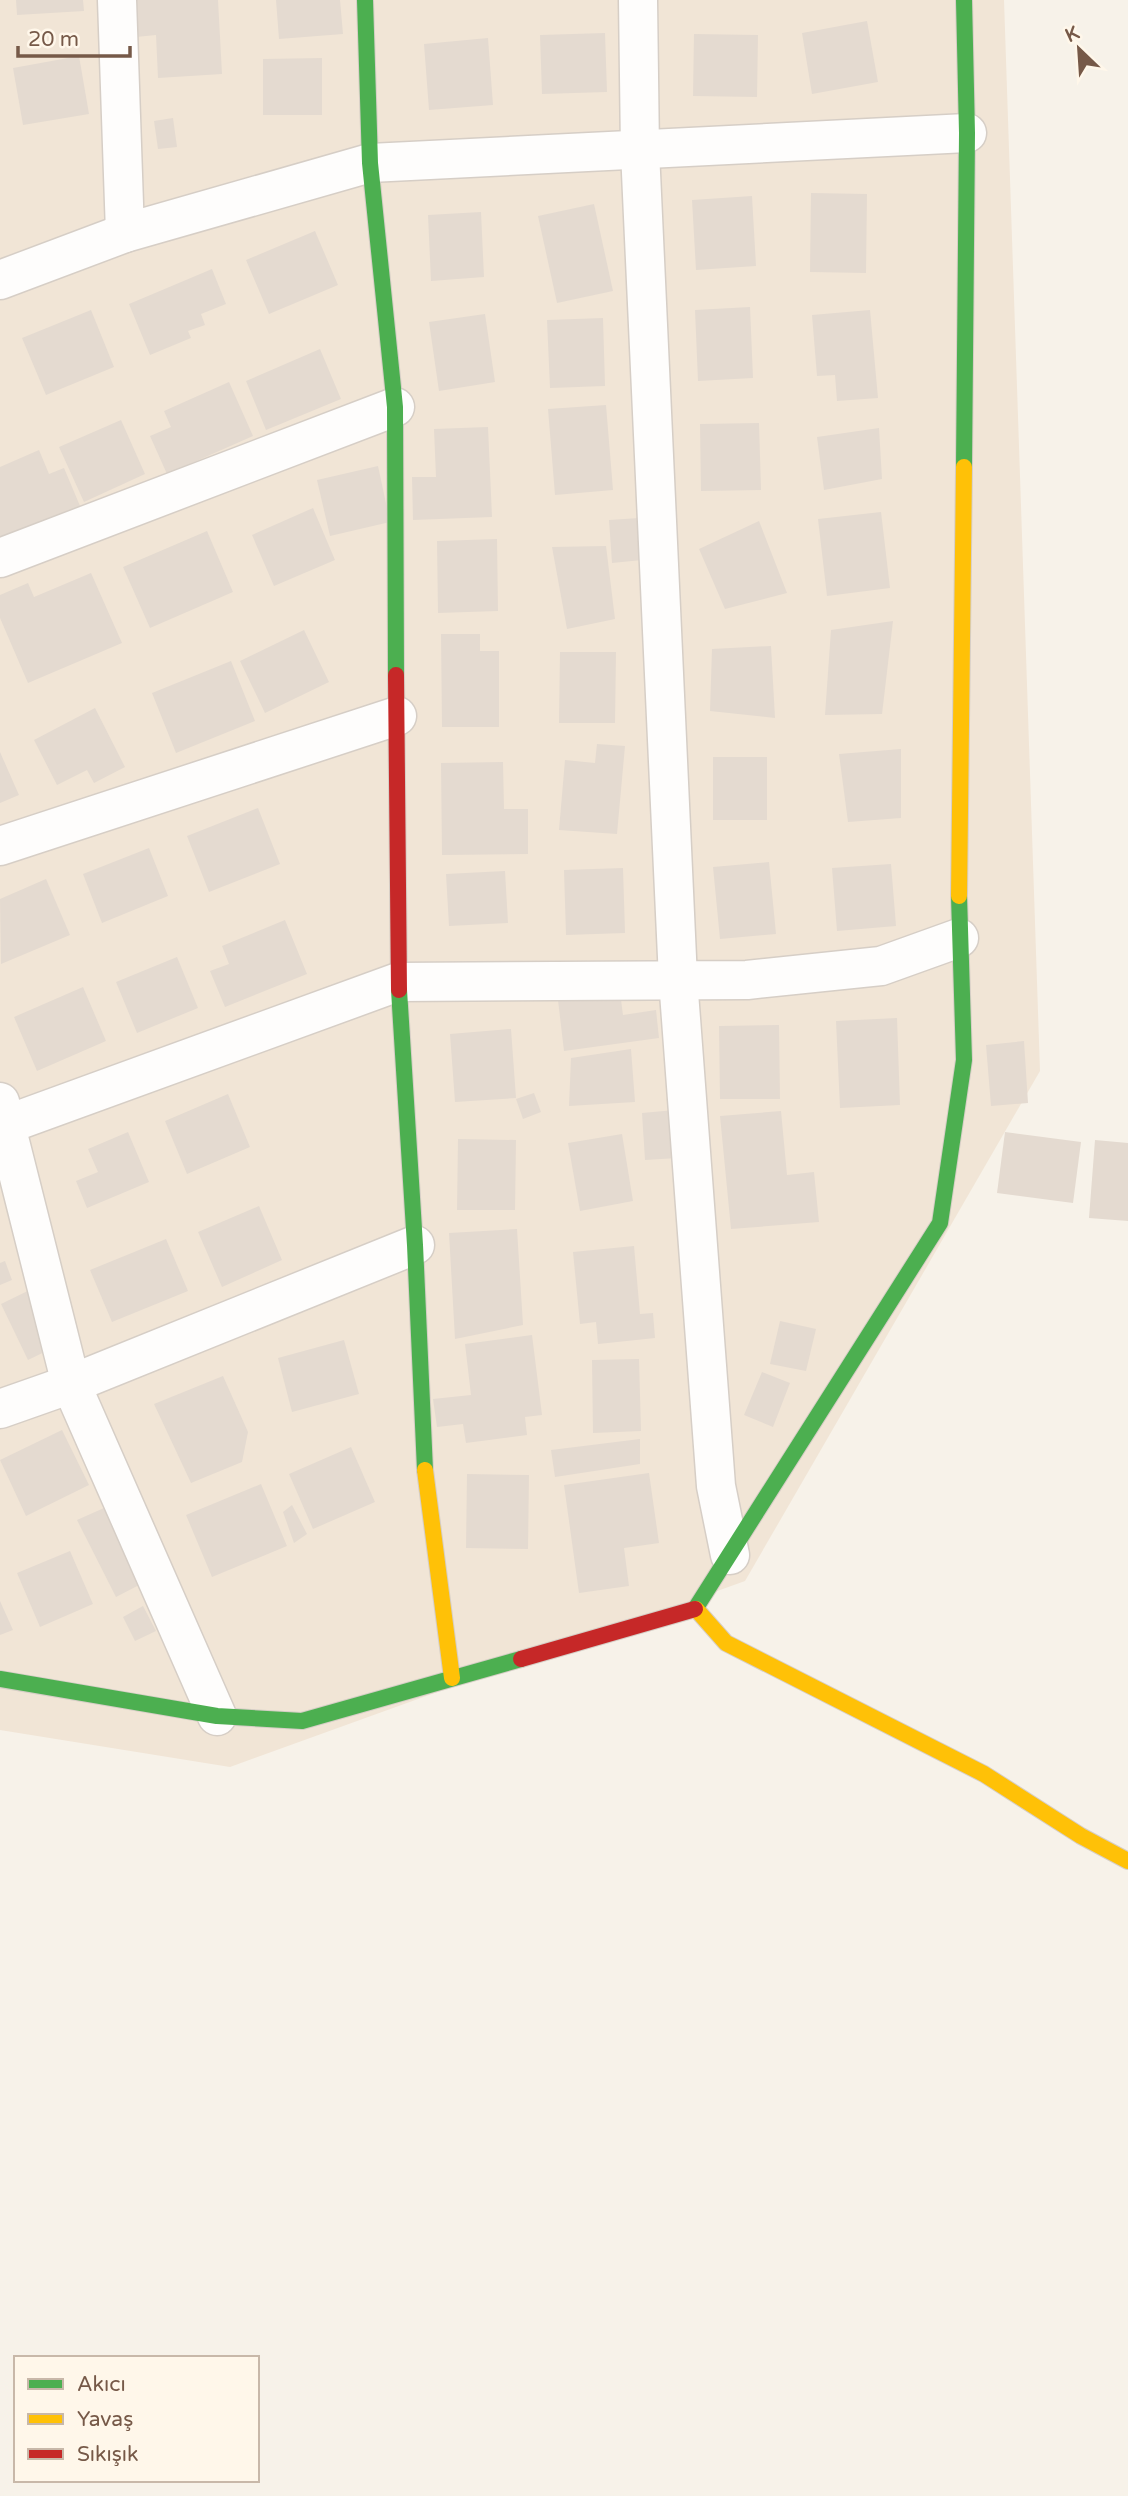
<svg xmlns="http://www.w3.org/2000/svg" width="1128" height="2496" viewBox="0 0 1128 2496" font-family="'Varela Round',sans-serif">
	<rect width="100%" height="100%" fill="#f7f2e9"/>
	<!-- residential -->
	<path fill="#f1e5d6" d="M 0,0 L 1004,0 L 1040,1071 L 745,1581 L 230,1767 L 0,1730 Z"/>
	<!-- building -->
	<g fill="#e4dad0">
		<path d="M 16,0 L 83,0 L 84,11 L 17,15 Z"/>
		<path d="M 134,0 L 218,0 L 222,74 L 158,78 L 156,35 L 136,37 Z"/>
		<path d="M 276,0 L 340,0 L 343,34 L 279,39 Z"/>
		<path d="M 867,21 L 878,82 L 812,94 L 802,33 Z"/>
		<path d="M 605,33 L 607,92 L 542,94 L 540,35 Z"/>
		<path d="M 694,34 L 758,35 L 757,97 L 693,96 Z"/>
		<path d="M 488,38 L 493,105 L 429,110 L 424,44 Z"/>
		<path d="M 79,56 L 89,114 L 23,125 L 13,68 Z"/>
		<path d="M 322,58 L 322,115 L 263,115 L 263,59 Z"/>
		<path d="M 173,118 L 177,147 L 158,149 L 154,121 Z"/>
		<path d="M 811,193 L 867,194 L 866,273 L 810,272 Z"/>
		<path d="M 752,196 L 756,266 L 696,270 L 692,200 Z"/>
		<path d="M 594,204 L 613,291 L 557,303 L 538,216 Z"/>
		<path d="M 481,212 L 484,277 L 431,281 L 428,215 Z"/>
		<path d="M 315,231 L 338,285 L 269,314 L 246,260 Z"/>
		<path d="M 212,269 L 226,304 L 201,314 L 205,325 L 188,331 L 191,338 L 150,355 L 129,304 Z"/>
		<path d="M 750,307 L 753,378 L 698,381 L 695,310 Z"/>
		<path d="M 91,310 L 114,367 L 46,395 L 22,338 Z"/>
		<path d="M 870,310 L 878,398 L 837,401 L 835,375 L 817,376 L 812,315 Z"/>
		<path d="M 485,314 L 495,382 L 439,391 L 429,322 Z"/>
		<path d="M 603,318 L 605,386 L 550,388 L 547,320 Z"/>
		<path d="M 320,349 L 341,399 L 266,430 L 246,381 Z"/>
		<path d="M 229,382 L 253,436 L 167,474 L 150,436 L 171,427 L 164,411 Z"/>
		<path d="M 606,405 L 613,490 L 555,495 L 548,409 Z"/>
		<path d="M 121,420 L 145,474 L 84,502 L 59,447 Z"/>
		<path d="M 759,423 L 761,490 L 701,491 L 700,424 Z"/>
		<path d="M 488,427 L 492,517 L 413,520 L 412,477 L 436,477 L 434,429 Z"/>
		<path d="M 879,428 L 882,479 L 824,490 L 817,437 Z"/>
		<path d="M 39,450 L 49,474 L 64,468 L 80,506 L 0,540 L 0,467 Z"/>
		<path d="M 378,466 L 390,522 L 330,536 L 317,480 Z"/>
		<path d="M 313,508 L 335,560 L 274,586 L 252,535 Z"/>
		<path d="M 881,512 L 890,588 L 827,596 L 818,519 Z"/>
		<path d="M 639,518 L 642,560 L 612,563 L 609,520 Z"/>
		<path d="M 759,521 L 787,593 L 725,609 L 699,549 Z"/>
		<path d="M 207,531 L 233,592 L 150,628 L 123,567 Z"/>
		<path d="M 497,539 L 498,611 L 438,613 L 437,541 Z"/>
		<path d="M 606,546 L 615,619 L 567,629 L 552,547 Z"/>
		<path d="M 91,573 L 122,643 L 28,683 L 0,618 L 0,595 L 28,583 L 34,597 Z"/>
		<path d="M 893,621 L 882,714 L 825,715 L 831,630 Z"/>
		<path d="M 304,630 L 329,682 L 265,713 L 240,661 Z"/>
		<path d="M 441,634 L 480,634 L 480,651 L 499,651 L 499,727 L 442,727 Z"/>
		<path d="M 771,646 L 775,718 L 710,711 L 712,649 Z"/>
		<path d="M 560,652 L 616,652 L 615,723 L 559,723 Z"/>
		<path d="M 231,661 L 255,721 L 176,753 L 152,693 Z"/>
		<path d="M 95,708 L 125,767 L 94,783 L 87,770 L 57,785 L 34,740 Z"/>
		<path d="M 597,744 L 625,746 L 617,834 L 559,830 L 565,760 L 595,763 Z"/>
		<path d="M 901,749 L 901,818 L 848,822 L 839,754 Z"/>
		<path d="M 0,752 L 19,795 L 0,803 Z"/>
		<rect x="713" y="757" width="54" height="63"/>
		<path d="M 503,762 L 504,809 L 528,809 L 528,854 L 442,855 L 441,763 Z"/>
		<path d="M 258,808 L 280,864 L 209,892 L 187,836 Z"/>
		<path d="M 149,848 L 168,896 L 102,923 L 83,874 Z"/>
		<path d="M 769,862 L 776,934 L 720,939 L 713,867 Z"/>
		<path d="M 891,864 L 896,926 L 837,931 L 832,868 Z"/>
		<path d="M 623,868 L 625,933 L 566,935 L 564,870 Z"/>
		<path d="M 505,871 L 508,923 L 449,926 L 446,874 Z"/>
		<path d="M 46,879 L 70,935 L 1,964 L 0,899 Z"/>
		<path d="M 285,920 L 307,974 L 225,1007 L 210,971 L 229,964 L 222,946 Z"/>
		<path d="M 177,957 L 198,1008 L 137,1033 L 116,982 Z"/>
		<path d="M 83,987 L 106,1041 L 37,1071 L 14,1017 Z"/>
		<path d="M 620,992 L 623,1015 L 656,1010 L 659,1038 L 564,1051 L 558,1000 Z"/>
		<path d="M 897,1018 L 900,1105 L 840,1108 L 836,1021 Z"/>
		<path d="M 779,1025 L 780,1099 L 720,1099 L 719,1026 Z"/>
		<path d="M 511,1029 L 516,1098 L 455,1102 L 450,1034 Z"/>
		<path d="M 1024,1041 L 1028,1103 L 991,1106 L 986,1045 Z"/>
		<path d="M 631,1049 L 635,1102 L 569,1106 L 571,1058 Z"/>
		<path d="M 534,1093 L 541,1112 L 523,1119 L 516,1099 Z"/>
		<path d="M 228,1094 L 250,1147 L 187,1174 L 165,1121 Z"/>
		<path d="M 675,1110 L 678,1158 L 645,1160 L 642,1113 Z"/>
		<path d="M 781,1111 L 787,1175 L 814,1172 L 819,1222 L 731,1229 L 720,1116 Z"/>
		<path d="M 128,1132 L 149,1182 L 87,1208 L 76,1181 L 98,1172 L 88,1149 Z"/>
		<path d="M 1005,1132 L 1081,1142 L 1073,1203 L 997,1193 Z"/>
		<path d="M 622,1134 L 633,1201 L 580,1211 L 568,1143 Z"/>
		<path d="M 458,1139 L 516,1140 L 515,1210 L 457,1210 Z"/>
		<path d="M 1095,1140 L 1128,1143 L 1128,1221 L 1089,1218 Z"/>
		<path d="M 259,1206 L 282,1260 L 222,1287 L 198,1232 Z"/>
		<path d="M 517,1229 L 523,1325 L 455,1339 L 449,1233 Z"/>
		<path d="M 166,1239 L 188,1291 L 112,1322 L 90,1270 Z"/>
		<path d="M 634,1246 L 640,1314 L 653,1313 L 655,1338 L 598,1344 L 596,1322 L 580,1324 L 573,1252 Z"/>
		<path d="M 5,1261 L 12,1280 L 0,1285 L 0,1263 Z"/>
		<path d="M 42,1284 L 61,1344 L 28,1360 L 1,1304 Z"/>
		<path d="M 780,1321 L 816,1329 L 806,1371 L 770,1364 Z"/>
		<path d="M 532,1335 L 542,1415 L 525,1417 L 527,1435 L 466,1443 L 463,1424 L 437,1427 L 433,1399 L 471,1395 L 465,1344 Z"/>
		<path d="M 344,1340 L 359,1394 L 292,1412 L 278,1358 Z"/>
		<path d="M 639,1359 L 641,1431 L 593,1433 L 592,1360 Z"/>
		<path d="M 762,1372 L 790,1383 L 773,1427 L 744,1415 Z"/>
		<path d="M 223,1376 L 248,1432 L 242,1462 L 191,1483 L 154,1404 Z"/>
		<path d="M 62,1430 L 89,1485 L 26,1516 L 0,1460 Z"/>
		<path d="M 640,1439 L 640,1464 L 555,1477 L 551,1450 Z"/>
		<path d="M 351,1447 L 375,1502 L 313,1529 L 289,1474 Z"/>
		<path d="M 649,1473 L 659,1543 L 624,1548 L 629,1586 L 579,1593 L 564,1485 Z"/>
		<path d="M 467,1474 L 529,1475 L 528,1549 L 466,1548 Z"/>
		<path d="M 261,1484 L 287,1546 L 212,1577 L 186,1515 Z"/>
		<path d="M 292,1505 L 307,1534 L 294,1543 L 283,1512 Z"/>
		<path d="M 104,1508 L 143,1583 L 116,1597 L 77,1520 Z"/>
		<path d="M 70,1551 L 93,1604 L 40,1627 L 17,1573 Z"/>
		<path d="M 0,1601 L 13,1630 L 0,1635 Z"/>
		<path d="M 143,1606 L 156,1631 L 135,1641 L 123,1617 Z"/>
	</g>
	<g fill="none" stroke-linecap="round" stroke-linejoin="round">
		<!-- street casing -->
		<g stroke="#d6cec6" stroke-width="41">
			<g id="street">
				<path d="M 117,0 L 125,233"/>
				<path d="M 638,0 L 640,151 L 678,979 L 716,1486 L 730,1555"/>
				<path d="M 0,280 L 125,233 L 370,163 L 967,133"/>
				<path d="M 0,558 L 395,407"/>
				<path d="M 0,846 L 397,716"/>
				<path d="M 0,1102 L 71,1384 L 217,1716"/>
				<path d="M 0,1127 L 398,982 L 747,980 L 881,966 L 959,938"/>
				<path d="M 0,1409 L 71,1384 L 415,1245"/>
			</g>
		</g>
		<!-- fast casing -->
		<g stroke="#d6cec6" stroke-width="18">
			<g id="fast">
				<path d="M 365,0 L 370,163 L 395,407 L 396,675"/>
				<path d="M 964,467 L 967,133 L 964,0"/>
				<path d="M 399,990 L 415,1245 L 425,1470"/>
				<path d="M 695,1609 L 940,1223 L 964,1060 L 959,896"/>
				<path d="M 0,1679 L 217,1716 L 302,1721 L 521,1659"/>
			</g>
		</g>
		<!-- slow casing -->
		<g stroke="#d6cec6" stroke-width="18">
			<g id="slow">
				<path d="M 959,896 L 964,467"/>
				<path d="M 425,1470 L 452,1678"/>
				<path d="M 696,1609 L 726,1643 L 984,1774 L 1081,1836 L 1128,1861"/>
			</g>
		</g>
		<!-- jam casing -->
		<g stroke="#d6cec6" stroke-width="18">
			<g id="jam">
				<path d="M 396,675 L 399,990"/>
				<path d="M 521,1659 L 695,1609"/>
			</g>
		</g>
		<!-- street -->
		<use href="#street" stroke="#fefdfc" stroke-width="38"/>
		<!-- fast -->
		<use href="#fast" stroke="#4caf50" stroke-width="16"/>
		<!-- slow -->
		<use href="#slow" stroke="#ffc107" stroke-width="16"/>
		<!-- jam -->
		<use href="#jam" stroke="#c62828" stroke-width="16"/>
	</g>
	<!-- legend -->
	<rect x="14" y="2356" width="245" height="126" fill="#fff7ea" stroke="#c8b8a9" stroke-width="2"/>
	<rect x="28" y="2379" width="35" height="10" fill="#4caf50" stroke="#c8b8a9" stroke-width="2"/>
	<text x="77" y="2391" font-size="21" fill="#765948">Akıcı</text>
	<rect x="28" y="2414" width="35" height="10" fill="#ffc107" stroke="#c8b8a9" stroke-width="2"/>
	<text x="77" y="2426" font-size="21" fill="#765948">Yavaş</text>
	<rect x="28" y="2449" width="35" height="10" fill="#c62828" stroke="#c8b8a9" stroke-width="2"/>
	<text x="77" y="2461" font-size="21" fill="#765948">Sıkışık</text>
	<!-- north arrow -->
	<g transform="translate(1079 49) rotate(335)" stroke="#fff7ea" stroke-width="5" paint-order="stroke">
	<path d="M0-5L12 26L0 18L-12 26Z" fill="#765948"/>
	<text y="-10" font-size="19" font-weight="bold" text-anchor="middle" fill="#765948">K</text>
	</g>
	<!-- scale -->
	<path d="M18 46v10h112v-10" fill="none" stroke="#765948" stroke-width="3.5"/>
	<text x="28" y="46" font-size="21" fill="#765948" stroke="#fff7ea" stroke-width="5" paint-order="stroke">20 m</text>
</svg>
